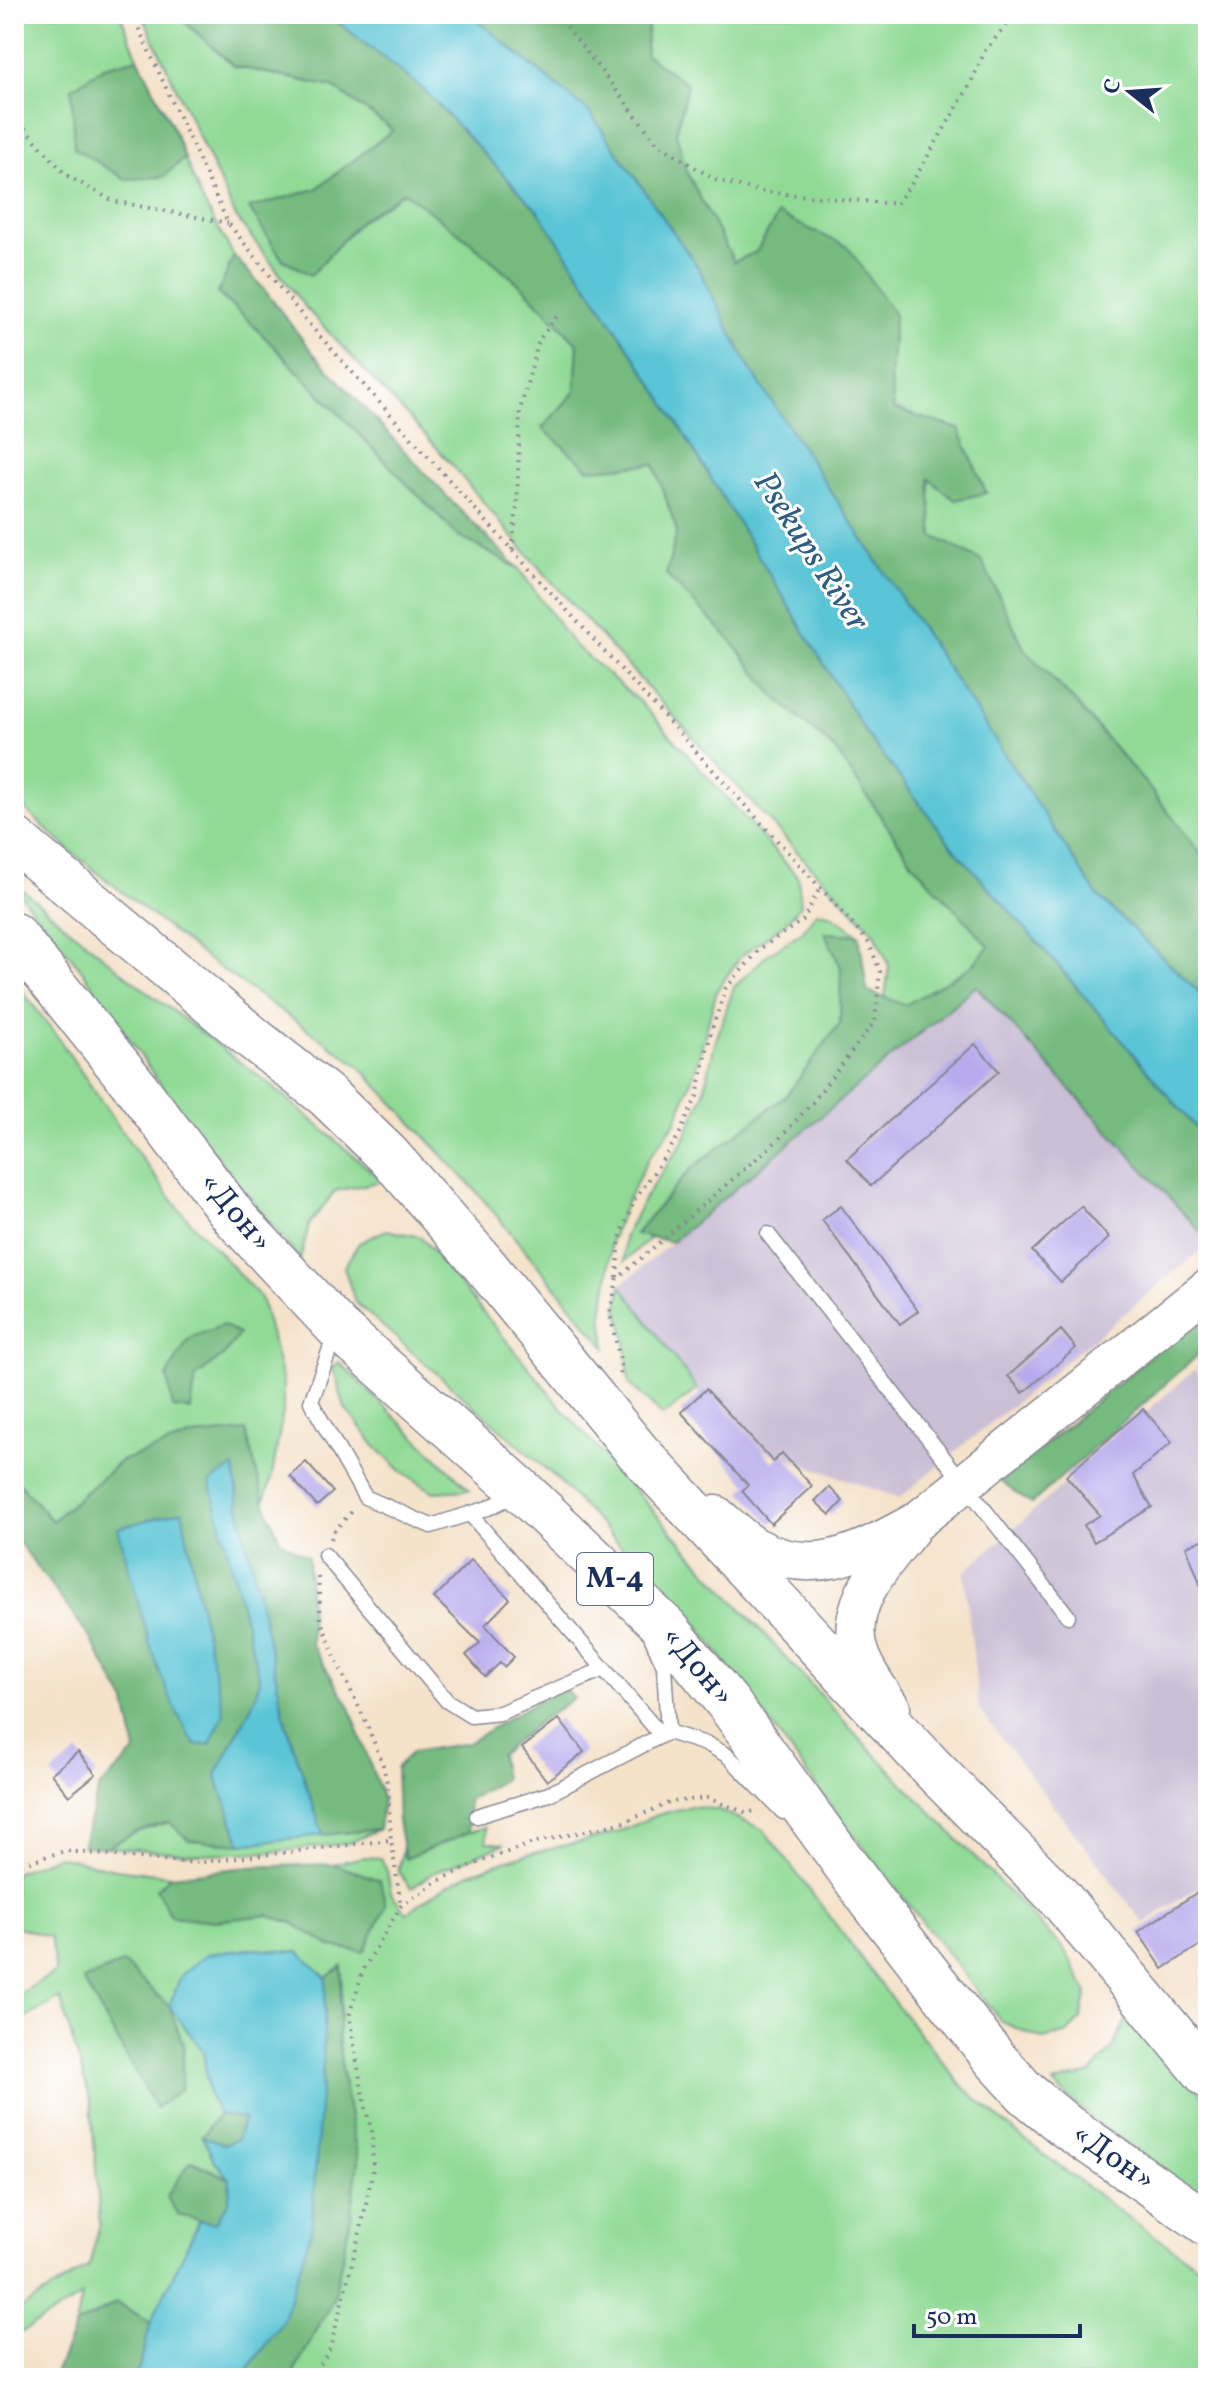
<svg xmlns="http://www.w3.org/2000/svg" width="1222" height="2392" viewBox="0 0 1222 2392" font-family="Vollkorn,serif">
	<rect width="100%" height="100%" fill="#fff"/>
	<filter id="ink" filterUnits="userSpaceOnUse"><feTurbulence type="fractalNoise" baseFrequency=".0125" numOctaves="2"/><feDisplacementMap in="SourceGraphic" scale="16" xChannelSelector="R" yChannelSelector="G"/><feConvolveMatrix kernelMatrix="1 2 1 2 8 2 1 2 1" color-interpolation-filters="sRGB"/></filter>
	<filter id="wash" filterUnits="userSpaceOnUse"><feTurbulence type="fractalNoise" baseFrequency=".006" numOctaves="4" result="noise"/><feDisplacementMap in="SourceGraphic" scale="32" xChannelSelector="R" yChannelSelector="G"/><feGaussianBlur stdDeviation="1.8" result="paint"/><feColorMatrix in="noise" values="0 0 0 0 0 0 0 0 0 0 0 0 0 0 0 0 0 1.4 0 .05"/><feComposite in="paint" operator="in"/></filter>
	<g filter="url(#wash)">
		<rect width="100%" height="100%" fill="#f4e2c9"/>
		<!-- industrial -->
		<g fill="#cbbfd5">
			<path d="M 976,986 L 1208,1240 L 1208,1245 L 899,1498 L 734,1440 L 621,1285 Z"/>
			<path d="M 1195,1369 L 1208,1385 L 1208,1880 L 1144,1923 L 979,1709 L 964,1572 Z"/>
		</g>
		<!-- green -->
		<g fill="#90da95" stroke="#56847a" stroke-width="2">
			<path d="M 14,14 L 120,14 L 138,58 L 171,124 L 201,198 L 234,256 L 218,294 L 248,320 L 457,535 L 519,569 L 572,643 L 642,704 L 798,877 L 801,905 L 784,924 L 741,956 L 717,990 L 696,1067 L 676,1121 L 648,1159 L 626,1203 L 611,1241 L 608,1280 L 602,1314 L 606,1348 L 477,1192 L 358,1065 L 207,959 L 69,850 L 14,799 Z"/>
			<path d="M 142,14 L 176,14 L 233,66 L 333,87 L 393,130 L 316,189 L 250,208 L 282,259 L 311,275 L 361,220 L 404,192 L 468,240 L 525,289 L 578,344 L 575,391 L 543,428 L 589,469 L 654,464 L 677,531 L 728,637 L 776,698 L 835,749 L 914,865 L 990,946 L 972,966 L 905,1006 L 885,998 L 889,966 L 875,933 L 801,856 L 608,644 L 528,555 L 439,450 L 306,308 L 236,217 Z"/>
			<path d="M 649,14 L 1208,14 L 1208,863 L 1146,784 L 1074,701 L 1025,650 L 982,561 L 932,537 L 929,478 L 955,500 L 986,492 L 959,429 L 894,410 L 890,379 L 894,315 L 756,252 L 734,262 L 686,171 L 676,133 L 687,84 L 645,55 Z"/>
			<path d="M 14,883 L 133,981 L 272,1086 L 383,1181 L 335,1191 L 309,1225 L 300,1260 L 170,1098 L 81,969 L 14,887 Z"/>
			<path d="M 816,912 L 830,914 L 859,935 L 826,934 L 841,968 L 840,1023 L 786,1096 L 690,1170 L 636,1233 L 651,1237 L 624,1262 L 624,1238 L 643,1200 L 684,1140 L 703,1096 L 715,1043 L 734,987 L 767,955 L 803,931 Z"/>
			<path d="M 14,980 L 56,1035 L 121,1130 L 179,1209 L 261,1298 L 283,1383 L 283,1412 L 271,1481 L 264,1501 L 245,1431 L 121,1461 L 52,1521 L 14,1477 Z"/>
			<path d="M 386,1230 L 421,1237 L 567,1414 L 723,1589 L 864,1743 L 1064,1949 L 1087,1992 L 1081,2019 L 1066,2034 L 1042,2039 L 1002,2022 L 847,1827 L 688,1612 L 636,1562 L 554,1476 L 355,1302 L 344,1267 L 359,1243 Z"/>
			<path d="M 621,1285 L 697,1389 L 663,1416 L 629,1383 L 626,1340 L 618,1308 Z"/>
			<path d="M 339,1362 L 470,1490 L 434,1492 L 401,1471 L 376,1447 L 345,1408 L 333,1368 Z"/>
			<path d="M 691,1806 L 719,1810 L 764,1830 L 901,2011 L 964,2088 L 1022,2138 L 1123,2214 L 1208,2273 L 1208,2378 L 291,2378 L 333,2299 L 351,2217 L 358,2160 L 344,2085 L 338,2038 L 342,1991 L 341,1966 L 326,1978 L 299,1952 L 250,1949 L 207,1954 L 170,2005 L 203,2051 L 209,2095 L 219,2115 L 202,2136 L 214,2160 L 230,2179 L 191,2161 L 178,2215 L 200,2220 L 151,2322 L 116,2303 L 76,2325 L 82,2296 L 14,2337 L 14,2313 L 89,2266 L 100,2223 L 91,2102 L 60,1998 L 14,2025 L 14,1997 L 56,1972 L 50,1937 L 14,1926 L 14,1873 L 58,1856 L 115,1869 L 171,1876 L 156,1889 L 215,1921 L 267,1915 L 293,1923 L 330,1946 L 380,1881 L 333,1864 L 364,1857 L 381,1858 L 387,1871 L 391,1893 L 407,1913 L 433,1894 L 470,1873 L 517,1857 L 619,1832 L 654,1816 Z"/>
			<path d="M 170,1822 L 190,1840 L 241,1844 L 379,1829 L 349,1843 L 273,1852 L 199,1854 L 107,1847 L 135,1832 Z"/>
			<path d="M 486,1827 L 487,1842 L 504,1844 L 435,1872 L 411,1888 L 398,1872 L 403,1847 L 405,1858 L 469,1832 Z"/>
			<path d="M 1131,2011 L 1208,2102 L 1208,2203 L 1094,2120 L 1053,2084 L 1091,2073 L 1111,2050 Z"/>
		</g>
		<!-- forest -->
		<g fill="#74ba7e" stroke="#48746e" stroke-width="2">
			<path d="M 176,14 L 328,14 L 424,90 L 539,212 L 664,401 L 866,733 L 953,847 L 1062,970 L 1208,1142 L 1208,1240 L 976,986 L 672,1242 L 635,1234 L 690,1170 L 786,1096 L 840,1023 L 841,968 L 825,933 L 859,935 L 867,991 L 905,1005 L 972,966 L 989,946 L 914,865 L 835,749 L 776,698 L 728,637 L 666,575 L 677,531 L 654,464 L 589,469 L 542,428 L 575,392 L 578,344 L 525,289 L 468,240 L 404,192 L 361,220 L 311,275 L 282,259 L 249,208 L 316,189 L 393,130 L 333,87 L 234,66 Z"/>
			<path d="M 469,14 L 649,14 L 645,54 L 687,84 L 676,133 L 686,171 L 734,262 L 756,252 L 778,214 L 848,247 L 894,315 L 890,379 L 894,409 L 959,429 L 986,493 L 955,500 L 929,479 L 933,536 L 982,561 L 1025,650 L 1074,701 L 1146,784 L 1208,863 L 1208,1001 L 1097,895 L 747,364 L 699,269 L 590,113 Z"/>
			<path d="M 138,58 L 171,124 L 185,158 L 163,177 L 125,179 L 74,148 L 72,88 L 104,67 Z"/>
			<path d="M 234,256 L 262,287 L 313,353 L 452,502 L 519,569 L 457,535 L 248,320 L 218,293 Z"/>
			<path d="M 1208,1310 L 1208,1346 L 1031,1504 L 1001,1482 L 1177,1333 Z"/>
			<path d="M 223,1325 L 239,1334 L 225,1354 L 196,1377 L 191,1410 L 173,1408 L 167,1376 L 189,1338 Z"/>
			<path d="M 246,1431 L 264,1501 L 280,1540 L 308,1557 L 311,1644 L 350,1707 L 383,1800 L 379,1829 L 323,1835 L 286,1724 L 239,1507 L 234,1468 L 225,1540 L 260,1680 L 254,1701 L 216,1775 L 241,1844 L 189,1840 L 169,1822 L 135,1832 L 107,1847 L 82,1846 L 99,1788 L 136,1751 L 126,1703 L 89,1636 L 14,1536 L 14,1477 L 52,1521 L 121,1461 L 192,1436 Z"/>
			<path d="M 561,1686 L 574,1698 L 539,1722 L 500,1755 L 504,1779 L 468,1800 L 469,1832 L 405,1859 L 398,1821 L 396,1768 L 412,1752 L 468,1743 Z"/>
			<path d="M 333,1864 L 380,1880 L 386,1906 L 364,1952 L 330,1946 L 293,1923 L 267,1915 L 215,1921 L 171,1916 L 156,1889 L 171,1876 L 248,1867 Z"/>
			<path d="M 123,1963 L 169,2006 L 184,2047 L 181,2089 L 156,2108 L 83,1980 Z"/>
			<path d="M 342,1966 L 338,2039 L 344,2085 L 358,2160 L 351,2217 L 333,2299 L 291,2378 L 242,2378 L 283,2320 L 315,2152 L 322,2079 L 326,1978 Z"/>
			<path d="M 219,2115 L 244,2117 L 237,2139 L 224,2145 L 202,2136 Z"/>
			<path d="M 191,2161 L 230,2179 L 229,2202 L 215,2223 L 178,2215 L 166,2197 Z"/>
			<path d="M 116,2303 L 151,2322 L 140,2367 L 133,2378 L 53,2378 L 76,2325 Z"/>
		</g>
		<!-- water -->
		<g fill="#5ac5d6" stroke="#3a7a9a" stroke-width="2">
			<path d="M 328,14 L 469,14 L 590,113 L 699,269 L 747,364 L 1097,895 L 1208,1001 L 1208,1142 L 1062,970 L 953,847 L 866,733 L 664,401 L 539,212 L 424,90 Z"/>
			<path d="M 234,1467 L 239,1507 L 286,1724 L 323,1835 L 241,1844 L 216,1775 L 254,1701 L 260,1680 L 210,1482 Z"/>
			<path d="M 182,1511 L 205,1631 L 224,1714 L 210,1744 L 195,1745 C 154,1680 138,1601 118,1528 Z"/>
			<path d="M 250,1949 L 299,1952 L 326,1978 L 322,2079 L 311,2232 L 283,2320 L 242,2378 L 133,2378 L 140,2367 L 151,2321 L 200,2220 L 215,2223 L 229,2202 L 230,2179 L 214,2160 L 202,2136 L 224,2145 L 237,2139 L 244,2118 L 219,2115 L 209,2095 L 203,2051 L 169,2006 L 182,1974 L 207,1954 Z"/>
		</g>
		<g id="blocks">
			<!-- building -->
			<g fill="#b7abed">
				<path d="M 975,1044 L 999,1071 L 871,1186 L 847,1159 Z"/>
				<path d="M 841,1206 L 918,1311 L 900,1324 L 822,1220 Z"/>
				<path d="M 1081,1206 L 1109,1238 L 1061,1282 L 1032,1251 Z"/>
				<path d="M 1061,1330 L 1076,1348 L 1023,1393 L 1008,1376 Z"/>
				<path d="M 706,1389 L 773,1462 L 782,1453 L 812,1486 L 771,1524 L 742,1491 L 748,1485 L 681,1412 Z"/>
				<path d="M 1143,1409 L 1172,1442 L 1133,1475 L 1152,1507 L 1094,1542 L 1084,1525 L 1100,1515 L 1066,1476 Z"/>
				<path d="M 306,1462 L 333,1492 L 317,1506 L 290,1476 Z"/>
				<path d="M 829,1487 L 843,1501 L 830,1515 L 815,1501 Z"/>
				<path d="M 1208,1538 L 1208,1599 L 1206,1599 L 1186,1546 Z"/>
				<path d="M 471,1560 L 510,1599 L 485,1625 L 514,1657 L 504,1667 L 500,1663 L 485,1677 L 466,1655 L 480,1643 L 434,1598 Z"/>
				<path d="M 559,1719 L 584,1752 L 547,1781 L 522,1748 Z"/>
				<path d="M 78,1752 L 96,1774 L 69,1796 L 51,1774 Z"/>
				<path d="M 1208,1885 L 1208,1940 L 1163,1969 L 1138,1932 Z"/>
			</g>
		</g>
	</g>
	<g filter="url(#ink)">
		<use href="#blocks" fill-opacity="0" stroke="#888894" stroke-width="2"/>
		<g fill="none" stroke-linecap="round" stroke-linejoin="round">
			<!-- lane casing -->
			<g stroke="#888894" stroke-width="17">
				<g id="lane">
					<path d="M 768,1234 L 1068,1616"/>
					<path d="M 336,1332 L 311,1402 L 365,1497 L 431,1526 L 488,1508 L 517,1494"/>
					<path d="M 470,1514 L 661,1735"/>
					<path d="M 325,1555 L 447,1701 L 471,1716 L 500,1713 L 604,1669"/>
					<path d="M 652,1639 L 664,1666 L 668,1732"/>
					<path d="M 477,1816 L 549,1794 L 668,1732 L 709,1745 L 728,1756 L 783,1812"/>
				</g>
			</g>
			<!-- secondary casing -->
			<g stroke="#888894" stroke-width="41">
				<g id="secondary">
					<path d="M 716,1515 C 728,1525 741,1538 754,1546 C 814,1580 862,1551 916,1522 L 1208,1288"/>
					<path d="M 891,1708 C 880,1691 865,1672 859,1653 C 843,1606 883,1564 910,1530"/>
				</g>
			</g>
			<!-- highway casing -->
			<g stroke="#888894" stroke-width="47">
				<g id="highway">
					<path d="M 14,839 L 254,1039 L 327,1096 L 389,1156 L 482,1262 L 637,1451 L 932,1768 L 1059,1897 L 1208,2076"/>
					<path d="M 14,935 L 135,1086 L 236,1219 L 338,1328 L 523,1492 L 667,1629 L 728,1703 L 873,1903 L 995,2059 L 1026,2093 L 1066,2126 L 1208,2224"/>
				</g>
			</g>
			<!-- path -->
			<g stroke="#888894" stroke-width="4" stroke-dasharray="2 6" stroke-linecap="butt">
				<path d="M 132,14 L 228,223 L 309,324 L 512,550 L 827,895 L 869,943 L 880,971 L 875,1021 L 812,1103 L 778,1140 L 617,1279 L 610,1314 L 621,1365 L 620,1376"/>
				<path d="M 557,14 L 657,143 L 715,180 L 764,192 L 896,204 L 912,183 L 970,85 L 985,51 L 1015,14"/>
				<path d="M 14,116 L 66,175 L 113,201 L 228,223"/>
				<path d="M 512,550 L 517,507 L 520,410 L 539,340 L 558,315"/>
				<path d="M 617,1277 L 620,1238 L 634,1201 L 678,1137 L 697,1096 L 711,1032 L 726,988 L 761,948 L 803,920 L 820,888"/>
				<path d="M 331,1539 L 335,1530 L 355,1508"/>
				<path d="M 318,1577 L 321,1621 L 337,1662 L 366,1722 L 383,1765 L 388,1787 L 391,1840 L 401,1906"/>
				<path d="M 14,1866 L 65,1851 L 194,1863 L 391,1840"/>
				<path d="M 312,2378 L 330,2349 L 362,2224 L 373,2168 L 372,2132 L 363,2096 L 349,2016 L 363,1970 L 401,1906 L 438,1881 L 482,1861 L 533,1843 L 625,1822 L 671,1802 L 707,1798 L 747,1813 L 758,1810"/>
			</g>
			<!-- lane -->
			<use href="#lane" stroke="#fff" stroke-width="14"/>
			<!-- secondary -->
			<use href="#secondary" stroke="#fff" stroke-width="38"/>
			<!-- highway -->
			<use href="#highway" stroke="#fff" stroke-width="44"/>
		</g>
	</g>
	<g text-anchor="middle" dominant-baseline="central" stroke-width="6" stroke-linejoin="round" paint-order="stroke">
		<!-- shield labels -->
		<rect fill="#fff" stroke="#5f6d8e" stroke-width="2" x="577" y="1553" width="76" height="52" rx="6"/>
		<g font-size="30" font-weight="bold" fill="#1b2f5e">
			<text x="615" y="1579">М-4</text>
		</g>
		<!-- street labels -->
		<g font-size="32" fill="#1b2f5e" stroke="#fff">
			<text transform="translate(235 1213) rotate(50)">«Дон»</text>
			<text transform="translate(697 1667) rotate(50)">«Дон»</text>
			<text transform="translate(1113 2158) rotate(35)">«Дон»</text>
		</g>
		<!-- water labels -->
		<g font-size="34" font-style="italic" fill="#2e5c82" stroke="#fff">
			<text transform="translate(810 552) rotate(57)">Psekups River</text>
		</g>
	</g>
	<!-- margin -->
	<rect width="1222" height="2392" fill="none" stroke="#fff" stroke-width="48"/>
	<!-- north arrow -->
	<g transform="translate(1130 92) rotate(287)" stroke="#ffffff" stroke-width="6" paint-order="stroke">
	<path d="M0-6L14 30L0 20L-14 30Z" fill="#1b2f5e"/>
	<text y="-12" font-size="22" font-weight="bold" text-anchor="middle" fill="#1b2f5e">С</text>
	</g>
	<!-- scale -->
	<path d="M914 2324v12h166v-12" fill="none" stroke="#1b2f5e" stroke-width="4"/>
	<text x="926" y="2324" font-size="24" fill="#1b2f5e" stroke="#ffffff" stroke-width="6" paint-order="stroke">50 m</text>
</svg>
